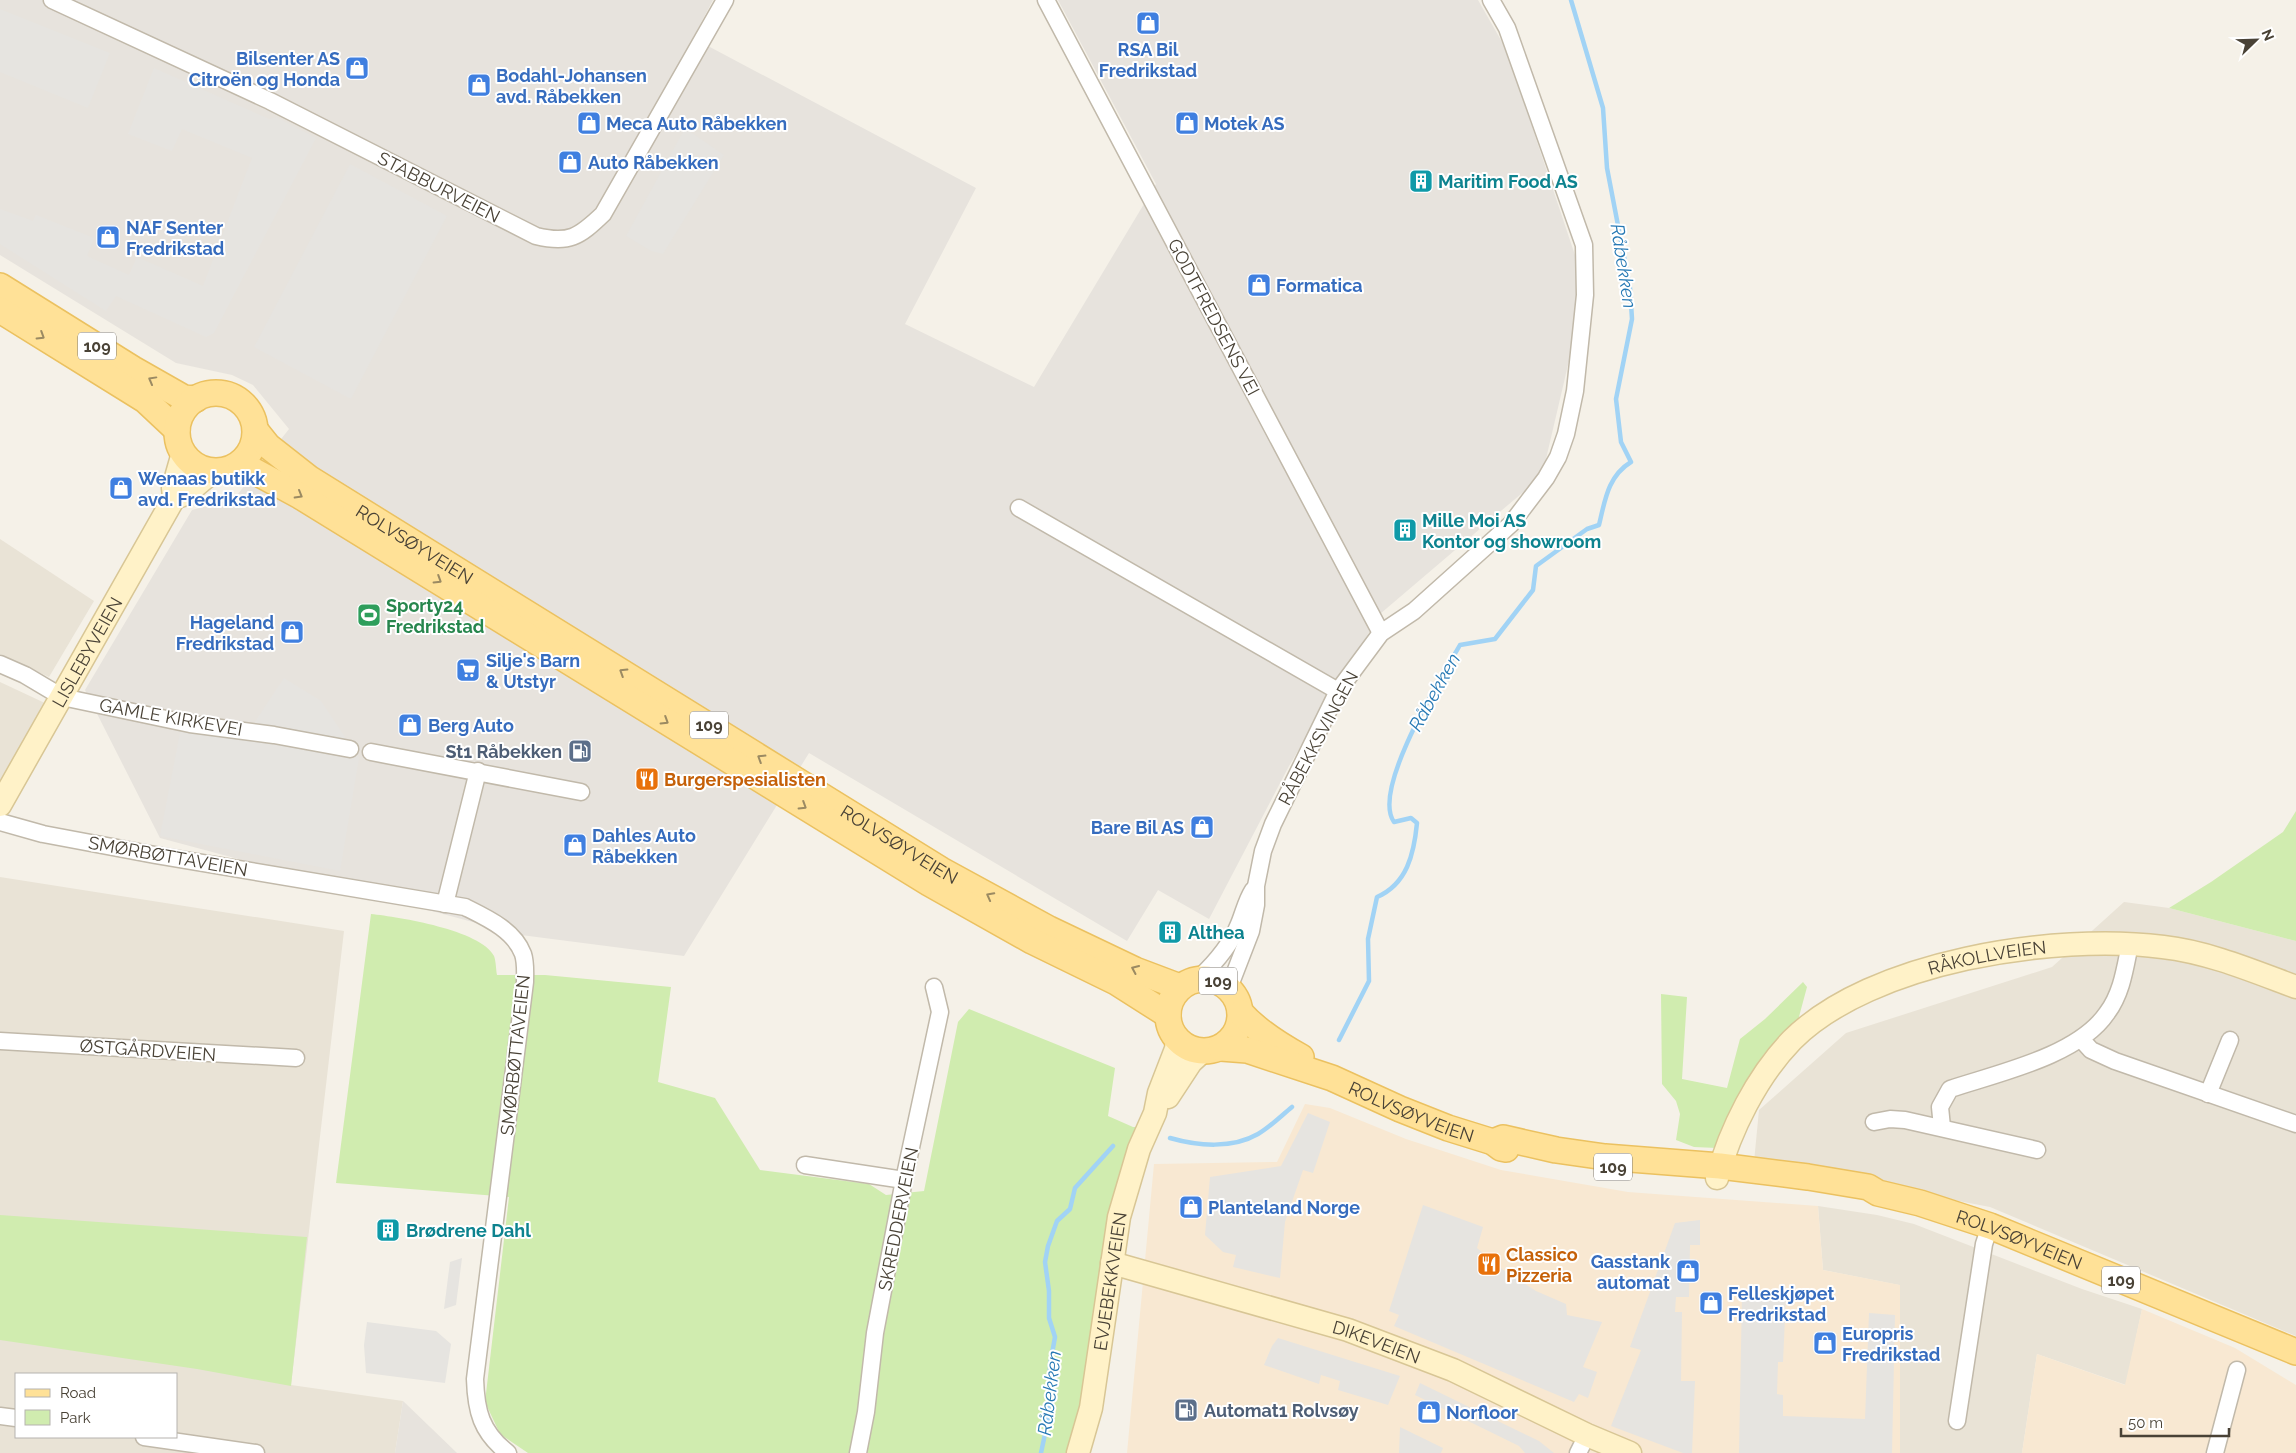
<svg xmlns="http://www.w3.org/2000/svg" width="2296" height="1453" viewBox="0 0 2296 1453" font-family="Raleway,sans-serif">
	<rect width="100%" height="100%" fill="#f5f1e8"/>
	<!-- residential -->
	<g fill="#e9e3d6" fill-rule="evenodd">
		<path d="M 0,539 L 94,601 L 49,677 L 0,654 Z"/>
		<path d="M 0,682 L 47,704 L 0,783 Z"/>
		<path d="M 0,877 L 344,931 L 291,1385 L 403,1401 L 395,1453 L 0,1453 ZM 16,1374 L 176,1374 L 176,1437 L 16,1437 Z"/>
		<path d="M 2124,902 L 2169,908 L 2296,941 L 2296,1336 L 1990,1207 L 1754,1162 L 1759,1110 L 1846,1033 L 2052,967 Z"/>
		<path d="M 1818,1206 L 1877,1215 L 1914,1224 L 2082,1289 L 2142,1309 L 2126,1385 L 2037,1354 L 2022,1453 L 1900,1453 L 1899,1285 L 1823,1270 Z"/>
	</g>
	<!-- commercial -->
	<g fill="#f8e8d2">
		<path d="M 1305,1104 L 1330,1108 L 1406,1139 L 1501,1170 L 1628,1192 L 1818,1206 L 1823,1270 L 1900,1285 L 1900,1453 L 1127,1453 L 1154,1164 L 1277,1162 Z"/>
		<path d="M 2142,1309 L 2235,1348 L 2296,1385 L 2296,1453 L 2022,1453 L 2037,1354 L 2125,1385 Z"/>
	</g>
	<!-- industrial -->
	<g fill="#e7e3dd">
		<path d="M 0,0 L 713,0 L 693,38 L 976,188 L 905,324 L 1034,387 L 1156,184 L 1058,0 L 1478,0 L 1506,49 L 1586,288 L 1542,476 L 1380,614 L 1289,766 L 1209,919 L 1158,890 L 1127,941 L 809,753 L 684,956 L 521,935 L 160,838 L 85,690 L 192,510 L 234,499 L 289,429 L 253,385 L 232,375 L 176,363 L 0,255 Z"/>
		<path d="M 403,1401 L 457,1453 L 395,1453 Z"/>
	</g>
	<!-- green -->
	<g fill="#d0ecaf">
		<path d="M 2296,811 L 2296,941 L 2169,908 L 2211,882 L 2283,832 Z"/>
		<path d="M 371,914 C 399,917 481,930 494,956 C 496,961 496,970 497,975 L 545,975 L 671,987 L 658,1082 L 715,1098 L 760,1170 L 869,1184 L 886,1195 L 924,1191 L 958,1022 L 969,1009 L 1115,1068 L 1108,1116 L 1133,1127 L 1141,1127 L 1109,1245 L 1093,1311 L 1084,1413 L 1073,1453 L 528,1453 L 500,1434 L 485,1402 L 509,1197 L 336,1183 Z"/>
		<path d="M 1803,982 L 1807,987 L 1796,1028 L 1764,1054 L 1717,1148 L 1694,1147 L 1676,1140 L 1680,1114 L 1676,1101 L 1662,1084 L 1661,994 L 1687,997 L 1682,1079 L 1727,1088 L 1740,1039 L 1765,1019 Z"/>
		<path d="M 0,1215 L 307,1237 L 291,1386 L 197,1369 L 0,1340 Z"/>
	</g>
	<!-- parking -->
	<g fill="#e6e4e0">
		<path d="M 0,9 L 110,53 L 88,108 L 0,72 Z"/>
		<path d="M 154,68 L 269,119 L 276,117 L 316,138 L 214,333 L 206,337 L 116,296 L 106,311 L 0,244 L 0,209 L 33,221 L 36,215 L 94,238 L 87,256 L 129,275 L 137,257 L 203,286 L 252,158 L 182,129 L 172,151 L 128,134 Z"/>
		<path d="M 685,128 L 724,155 L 663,254 L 651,251 L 626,236 Z"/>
		<path d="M 350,164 L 447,216 L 351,399 L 254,347 Z"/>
		<path d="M 284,678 L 321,701 L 359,758 L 340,871 L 160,836 L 181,728 L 243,740 Z"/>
		<path d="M 1308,1113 L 1330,1122 L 1313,1173 L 1303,1170 L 1285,1222 L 1280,1278 L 1233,1267 L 1236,1255 L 1223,1252 L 1205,1235 L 1210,1177 L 1281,1166 Z"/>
		<path d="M 1423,1205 L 1483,1227 L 1477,1248 L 1502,1269 L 1536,1291 L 1566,1304 L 1567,1315 L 1602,1322 L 1583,1367 L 1597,1372 L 1588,1398 L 1579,1394 L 1574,1402 L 1394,1326 L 1399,1315 L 1389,1311 Z"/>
		<path d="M 1700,1220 L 1700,1245 L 1690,1245 L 1689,1297 L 1676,1297 L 1675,1312 L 1682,1312 L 1681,1381 L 1695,1381 L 1692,1453 L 1683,1453 L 1611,1426 L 1641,1350 L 1630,1347 L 1675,1223 Z"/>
		<path d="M 462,1258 L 456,1305 L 444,1309 L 450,1262 Z"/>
		<path d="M 1742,1294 L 1786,1296 L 1783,1362 L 1778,1362 L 1777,1394 L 1783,1395 L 1783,1416 L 1865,1419 L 1869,1313 L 1895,1315 L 1892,1453 L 1739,1453 Z"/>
		<path d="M 367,1322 L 436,1331 L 451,1344 L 445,1383 L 366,1373 L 364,1345 Z"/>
		<path d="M 1278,1338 L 1400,1376 L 1388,1405 L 1338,1390 L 1340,1381 L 1321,1375 L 1319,1384 L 1264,1365 L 1272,1346 Z"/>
		<path d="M 1420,1383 L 1539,1441 L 1554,1453 L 1525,1453 L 1519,1446 L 1415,1395 Z"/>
		<path d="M 1400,1427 L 1443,1448 L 1441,1453 L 1399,1453 Z"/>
	</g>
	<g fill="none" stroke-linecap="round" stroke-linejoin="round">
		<!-- stream -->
		<g stroke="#a1d3f5" stroke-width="4.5">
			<path d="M 1339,1040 L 1369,981 L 1368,939 L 1377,897 C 1407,884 1414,854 1417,823 L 1411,818 L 1394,822 C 1371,790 1441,678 1460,645 L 1495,639 L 1533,590 L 1536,566 L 1587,529 L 1599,525 C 1605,500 1608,476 1631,462 L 1621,442 L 1616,399 L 1632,319 L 1630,288 L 1607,168 L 1603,108 L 1571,0"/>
			<path d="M 1170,1138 C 1198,1146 1232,1149 1258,1134 C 1270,1127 1281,1116 1292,1107"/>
			<path d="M 1041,1453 L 1048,1420 L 1050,1365 L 1055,1337 L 1049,1318 L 1049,1291 L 1045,1262 L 1048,1246 L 1057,1221 L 1070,1209 L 1075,1188 L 1113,1146"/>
		</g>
		<!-- street casing -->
		<g stroke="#c1b9aa" stroke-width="19">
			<g id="street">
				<path d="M 52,0 L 270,101 L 536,236 C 569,244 579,237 603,214 L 725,0"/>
				<path d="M 1046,0 L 1381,633"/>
				<path d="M 1019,508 L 1338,691"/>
				<path d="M 0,664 L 25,675 L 62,697 L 190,724 L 274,735 L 350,749"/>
				<path d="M 371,752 L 581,792"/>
				<path d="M 0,822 L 43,834 L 155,855 L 465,907 C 487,918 514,930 523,954 C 526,963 525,973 525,982 L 475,1379 C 476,1411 481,1432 508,1453"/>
				<path d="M 445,904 L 478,771"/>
				<path d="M 1199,978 C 1215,963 1231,944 1239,924 C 1244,912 1246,901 1253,890"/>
				<path d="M 1229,988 L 1251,931 L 1256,905 L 1256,886 L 1263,851 L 1273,824 L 1338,691 L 1381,633 L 1414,611 L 1511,524 L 1546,478 L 1558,457 L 1566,434 L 1575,391 L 1585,295 L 1584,245 L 1507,28 L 1491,0"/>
				<path d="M 2081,1039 L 2091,1050 L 2115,1061 L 2296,1124"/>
				<path d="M 0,1041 L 296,1058"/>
				<path d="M 2208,1094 L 2230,1040"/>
				<path d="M 1874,1122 L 1890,1119 L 1905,1120 L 2037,1150"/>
				<path d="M 1942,1127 L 1940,1107 L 1950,1089 C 1998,1073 2078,1056 2107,1013 C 2122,993 2125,968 2130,944"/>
				<path d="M 805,1165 L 904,1180"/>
				<path d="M 0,1416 L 16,1418"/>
				<path d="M 1957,1421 L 1984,1244 L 1990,1226"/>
				<path d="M 144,1437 L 256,1453"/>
				<path d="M 858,1453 L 866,1412 L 875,1333 L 904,1180 L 940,1012 L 934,987"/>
				<path d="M 1578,1453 L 1587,1435"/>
				<path d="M 2215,1453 L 2237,1370"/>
			</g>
		</g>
		<!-- secondary casing -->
		<g stroke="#d8c695" stroke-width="25">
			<g id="secondary">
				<path d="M 174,498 C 190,495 199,480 214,472"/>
				<path id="s1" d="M 0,805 L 174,498 L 173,488 L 183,453"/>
				<path d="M 1168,1097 L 1191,1062 L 1203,1051"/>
				<path id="s2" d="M 1717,1178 C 1730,1130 1757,1076 1792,1040 C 1871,961 2055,933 2163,947 C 2208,952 2253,971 2296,987"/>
				<path id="s3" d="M 1112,1263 L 1348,1330 L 1453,1370 L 1587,1435 L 1630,1453"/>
				<path id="s4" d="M 1078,1453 L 1091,1408 L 1119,1217 L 1139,1149 L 1155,1113 L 1159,1093 L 1176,1049 L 1177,1039"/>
			</g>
		</g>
		<!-- primary casing -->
		<g stroke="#ebc160" stroke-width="28">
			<g id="primary">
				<path d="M 0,286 L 133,369 L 184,398 L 196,399"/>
				<path d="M 0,310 L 145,400 L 177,430"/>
				<circle cx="216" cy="432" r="39"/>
				<path id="s5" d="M 256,431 L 268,446 L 310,479 L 941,870 L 1049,929 L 1135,970 L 1180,987"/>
				<path d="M 241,464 L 300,496 L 929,883 L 1032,941 L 1116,982 L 1168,1015"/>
				<circle cx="1204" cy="1015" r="36"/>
				<path d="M 1241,1013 C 1258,1032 1279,1045 1301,1057"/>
				<path id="s6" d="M 1221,1048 L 1247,1050 L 1332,1078 L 1400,1109 L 1448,1128 L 1493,1142 L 1501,1148 L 1506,1149"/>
				<path id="s7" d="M 1493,1142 L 1503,1138 L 1556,1150 L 1605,1157 L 1720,1166 L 1808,1177 L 1868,1187 L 1878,1193 L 1920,1203 L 1990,1226 L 2296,1352"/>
			</g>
		</g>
		<!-- street -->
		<use href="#street" stroke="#fff" stroke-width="16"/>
		<!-- secondary -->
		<use href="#secondary" stroke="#fff2c8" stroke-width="22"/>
		<!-- primary -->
		<use href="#primary" stroke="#ffe197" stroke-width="25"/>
	</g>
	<!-- one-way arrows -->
	<defs><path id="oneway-chevron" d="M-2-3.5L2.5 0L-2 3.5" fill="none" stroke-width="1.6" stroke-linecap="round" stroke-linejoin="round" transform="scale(1.25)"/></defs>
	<g stroke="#9b8a62">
		<use href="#oneway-chevron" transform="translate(41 336) rotate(32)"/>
		<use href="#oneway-chevron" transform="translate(152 380) rotate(-151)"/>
		<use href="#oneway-chevron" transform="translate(299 495) rotate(30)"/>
		<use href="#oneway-chevron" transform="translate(438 580) rotate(32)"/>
		<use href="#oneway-chevron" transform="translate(623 672) rotate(-148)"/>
		<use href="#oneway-chevron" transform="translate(665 721) rotate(32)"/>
		<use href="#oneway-chevron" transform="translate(761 758) rotate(-148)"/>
		<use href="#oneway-chevron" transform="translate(803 806) rotate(32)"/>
		<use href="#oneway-chevron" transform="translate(990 896) rotate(-152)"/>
		<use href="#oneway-chevron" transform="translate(1135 969) rotate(-156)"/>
	</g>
	<!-- icons -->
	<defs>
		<g id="shop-square" transform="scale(1.25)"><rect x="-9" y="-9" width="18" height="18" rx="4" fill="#3f7fe0" stroke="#fff"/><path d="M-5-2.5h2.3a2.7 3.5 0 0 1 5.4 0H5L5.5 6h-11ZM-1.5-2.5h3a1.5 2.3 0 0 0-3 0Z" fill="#fff"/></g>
		<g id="building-square" transform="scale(1.25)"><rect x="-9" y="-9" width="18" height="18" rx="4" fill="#0f9aa8" stroke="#fff"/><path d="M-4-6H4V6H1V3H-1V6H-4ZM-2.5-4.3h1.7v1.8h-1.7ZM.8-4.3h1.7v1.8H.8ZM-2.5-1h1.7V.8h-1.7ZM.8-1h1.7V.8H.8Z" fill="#fff"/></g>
		<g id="stadium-square" transform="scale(1.25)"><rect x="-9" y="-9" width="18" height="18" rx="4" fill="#2e9e5b" stroke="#fff"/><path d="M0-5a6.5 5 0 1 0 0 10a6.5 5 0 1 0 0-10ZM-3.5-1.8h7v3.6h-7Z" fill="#fff"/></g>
		<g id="supermarket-square" transform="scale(1.25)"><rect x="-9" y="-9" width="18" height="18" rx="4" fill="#3f7fe0" stroke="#fff"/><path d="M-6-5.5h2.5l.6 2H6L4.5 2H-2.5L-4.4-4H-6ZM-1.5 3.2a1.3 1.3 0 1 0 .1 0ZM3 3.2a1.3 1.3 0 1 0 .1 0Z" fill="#fff"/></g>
		<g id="fuel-square" transform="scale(1.25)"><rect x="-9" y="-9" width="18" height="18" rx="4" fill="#5c6f8a" stroke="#fff"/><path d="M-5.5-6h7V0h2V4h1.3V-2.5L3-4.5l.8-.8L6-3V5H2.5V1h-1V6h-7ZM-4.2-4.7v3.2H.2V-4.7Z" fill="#fff"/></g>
		<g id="restaurant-square" transform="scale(1.25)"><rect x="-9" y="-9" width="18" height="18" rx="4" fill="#e8710a" stroke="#fff"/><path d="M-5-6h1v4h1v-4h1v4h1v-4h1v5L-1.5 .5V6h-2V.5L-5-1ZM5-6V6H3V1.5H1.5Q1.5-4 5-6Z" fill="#fff"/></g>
	</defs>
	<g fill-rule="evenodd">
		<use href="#shop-square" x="1148" y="23"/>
		<use href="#shop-square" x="357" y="68"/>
		<use href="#shop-square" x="479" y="85"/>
		<use href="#shop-square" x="589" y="123"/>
		<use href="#shop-square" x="1187" y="123"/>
		<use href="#shop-square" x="570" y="162"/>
		<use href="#building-square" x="1421" y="181"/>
		<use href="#shop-square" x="108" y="237"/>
		<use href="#shop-square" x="1259" y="285"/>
		<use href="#shop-square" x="121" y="488"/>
		<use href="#building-square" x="1405" y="530"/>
		<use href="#stadium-square" x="369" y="615"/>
		<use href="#shop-square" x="292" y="632"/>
		<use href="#supermarket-square" x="468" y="670"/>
		<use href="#shop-square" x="410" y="725"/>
		<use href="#fuel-square" x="580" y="751"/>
		<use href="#restaurant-square" x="647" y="779"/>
		<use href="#shop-square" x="1202" y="827"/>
		<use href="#shop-square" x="575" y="845"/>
		<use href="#building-square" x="1170" y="932"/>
		<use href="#shop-square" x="1191" y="1207"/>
		<use href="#building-square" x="388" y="1230"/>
		<use href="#restaurant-square" x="1489" y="1264"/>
		<use href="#shop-square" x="1688" y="1271"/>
		<use href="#shop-square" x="1711" y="1303"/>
		<use href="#shop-square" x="1825" y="1343"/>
		<use href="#fuel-square" x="1186" y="1410"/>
		<use href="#shop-square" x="1429" y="1412"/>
	</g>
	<g text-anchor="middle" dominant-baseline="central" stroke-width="4" stroke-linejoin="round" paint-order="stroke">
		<!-- shield labels -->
		<g fill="#fff" stroke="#807b72" stroke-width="1">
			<rect x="78" y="332.5" width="38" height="27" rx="4"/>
			<rect x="690" y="711.5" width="38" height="27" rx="4"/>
			<rect x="1199" y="967.5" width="38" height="27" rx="4"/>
			<rect x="1594" y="1153.5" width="38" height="27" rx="4"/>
			<rect x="2102" y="1266.5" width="38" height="27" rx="4"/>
		</g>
		<g font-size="16" font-weight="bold" fill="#494236">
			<text x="97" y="346">109</text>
			<text x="709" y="725">109</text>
			<text x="1218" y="981">109</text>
			<text x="1613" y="1167">109</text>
			<text x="2121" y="1280">109</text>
		</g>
		<!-- shop labels -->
		<g font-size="18" font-weight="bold" fill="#366cbe" stroke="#fff" text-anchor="start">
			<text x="1148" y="49" text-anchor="middle">RSA Bil<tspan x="1148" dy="21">Fredrikstad</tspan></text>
			<text x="340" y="58" text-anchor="end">Bilsenter AS<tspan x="340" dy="21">Citroën og Honda</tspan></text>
			<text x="496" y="75">Bodahl-Johansen<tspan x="496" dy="21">avd. Råbekken</tspan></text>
			<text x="606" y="123">Meca Auto Råbekken</text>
			<text x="1204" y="123">Motek AS</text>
			<text x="588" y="162">Auto Råbekken</text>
			<text x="126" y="227">NAF Senter<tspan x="126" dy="21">Fredrikstad</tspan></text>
			<text x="1276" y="285">Formatica</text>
			<text x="138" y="478">Wenaas butikk<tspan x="138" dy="21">avd. Fredrikstad</tspan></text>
			<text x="274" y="622" text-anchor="end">Hageland<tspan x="274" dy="21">Fredrikstad</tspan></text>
			<text x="486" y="660">Silje's Barn<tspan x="486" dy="21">&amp; Utstyr</tspan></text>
			<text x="428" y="725">Berg Auto</text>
			<text x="1184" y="827" text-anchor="end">Bare Bil AS</text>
			<text x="592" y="835">Dahles Auto<tspan x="592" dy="21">Råbekken</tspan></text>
			<text x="1208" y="1207">Planteland Norge</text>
			<text x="1670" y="1261" text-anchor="end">Gasstank<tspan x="1670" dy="21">automat</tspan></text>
			<text x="1728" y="1293">Felleskjøpet<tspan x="1728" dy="21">Fredrikstad</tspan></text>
			<text x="1842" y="1333">Europris<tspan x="1842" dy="21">Fredrikstad</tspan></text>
			<text x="1446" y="1412">Norfloor</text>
		</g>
		<!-- culture labels -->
		<g font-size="18" font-weight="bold" fill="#0d838f" stroke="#fff" text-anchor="start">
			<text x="1438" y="181">Maritim Food AS</text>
			<text x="1422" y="520">Mille Moi AS<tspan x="1422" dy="21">Kontor og showroom</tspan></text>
			<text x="1188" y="932">Althea</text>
			<text x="406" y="1230">Brødrene Dahl</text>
		</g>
		<!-- street labels -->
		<g font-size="18" fill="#494236" stroke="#fff">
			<text transform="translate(439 187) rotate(27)">STABBURVEIEN</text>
			<text transform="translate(1214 317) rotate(62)">GODTFREDSENS VEI</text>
			<text stroke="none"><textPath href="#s5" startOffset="196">ROLVSØYVEIEN</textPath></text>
			<text stroke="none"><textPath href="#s1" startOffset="176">LISLEBYVEIEN</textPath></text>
			<text transform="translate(171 717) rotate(10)">GAMLE KIRKEVEI</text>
			<text transform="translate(1318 738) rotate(-62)">RÅBEKKSVINGEN</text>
			<text stroke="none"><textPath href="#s5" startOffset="766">ROLVSØYVEIEN</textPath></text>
			<text transform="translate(168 856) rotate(10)">SMØRBØTTAVEIEN</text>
			<text stroke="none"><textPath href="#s2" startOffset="374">RÅKOLLVEIEN</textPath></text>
			<text transform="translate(148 1050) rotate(4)">ØSTGÅRDVEIEN</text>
			<text transform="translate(515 1055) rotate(-84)">SMØRBØTTAVEIEN</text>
			<text stroke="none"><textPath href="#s6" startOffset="202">ROLVSØYVEIEN</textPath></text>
			<text transform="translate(898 1219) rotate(-79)">SKREDDERVEIEN</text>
			<text stroke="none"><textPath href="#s7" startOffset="540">ROLVSØYVEIEN</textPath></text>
			<text stroke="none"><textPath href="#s4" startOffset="175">EVJEBEKKVEIEN</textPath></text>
			<text stroke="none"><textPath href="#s3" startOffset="276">DIKEVEIEN</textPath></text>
		</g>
		<!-- leisure labels -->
		<g font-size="18" font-weight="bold" fill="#27864d" stroke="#fff" text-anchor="start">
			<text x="386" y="605">Sporty24<tspan x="386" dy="21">Fredrikstad</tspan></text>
		</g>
		<!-- service labels -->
		<g font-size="18" font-weight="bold" fill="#4e5e75" stroke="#fff" text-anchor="end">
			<text x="562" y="751">St1 Råbekken</text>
			<text x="1204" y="1410" text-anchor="start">Automat1 Rolvsøy</text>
		</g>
		<!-- food labels -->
		<g font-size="18" font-weight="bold" fill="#c56008" stroke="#fff" text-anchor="start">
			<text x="664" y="779">Burgerspesialisten</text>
			<text x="1506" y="1254">Classico<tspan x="1506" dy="21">Pizzeria</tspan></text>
		</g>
		<!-- water labels -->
		<g font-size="19" font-style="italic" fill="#2679b4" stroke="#fff">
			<text transform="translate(1624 266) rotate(81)">Råbekken</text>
			<text transform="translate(1434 692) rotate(-61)">Råbekken</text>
			<text transform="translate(1049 1393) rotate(-83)">Råbekken</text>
		</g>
	</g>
	<!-- legend -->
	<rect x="15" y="1373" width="162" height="65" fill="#ffffff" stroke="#b6b3af"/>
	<rect x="25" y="1389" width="25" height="8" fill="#ffe197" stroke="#b6b3af"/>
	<text x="60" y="1398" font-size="15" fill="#494236">Road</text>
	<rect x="25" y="1410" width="25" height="15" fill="#d0ecaf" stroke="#b6b3af"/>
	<text x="60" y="1423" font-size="15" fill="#494236">Park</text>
	<!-- north arrow -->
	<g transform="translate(2256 40) rotate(67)" stroke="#ffffff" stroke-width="4" paint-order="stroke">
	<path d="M0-4L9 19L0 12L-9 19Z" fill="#494236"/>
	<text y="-8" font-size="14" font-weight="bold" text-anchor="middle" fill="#494236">N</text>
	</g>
	<!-- scale -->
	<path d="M2121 1428v8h108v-8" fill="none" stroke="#494236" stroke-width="2.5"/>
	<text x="2128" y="1428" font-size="15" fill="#494236" stroke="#ffffff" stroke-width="4" paint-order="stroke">50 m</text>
</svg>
